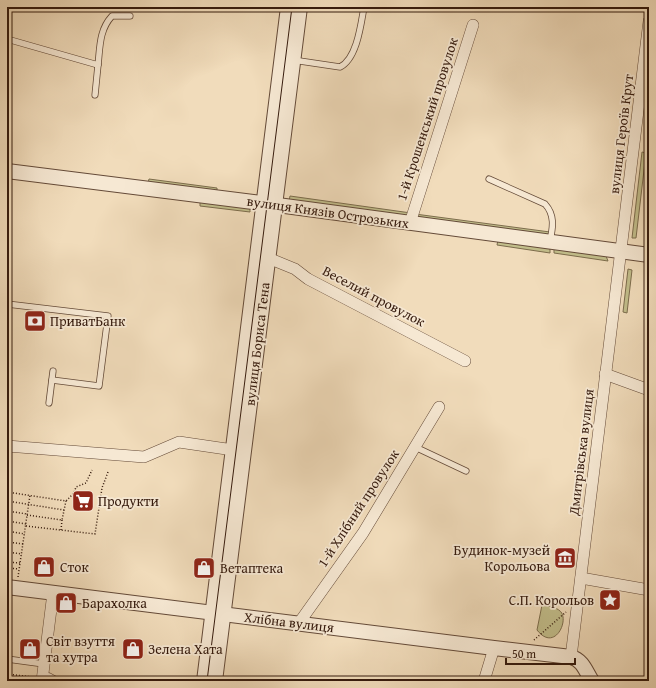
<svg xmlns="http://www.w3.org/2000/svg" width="656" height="688" viewBox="0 0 656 688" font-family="'Gentium Book Plus',serif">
	<rect width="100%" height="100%" fill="#f1dcbb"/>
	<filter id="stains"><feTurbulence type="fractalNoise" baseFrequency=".005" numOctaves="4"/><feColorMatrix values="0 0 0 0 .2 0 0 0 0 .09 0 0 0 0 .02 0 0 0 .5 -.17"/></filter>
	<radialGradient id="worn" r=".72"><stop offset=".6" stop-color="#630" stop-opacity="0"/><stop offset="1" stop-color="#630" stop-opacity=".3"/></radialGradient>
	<!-- green -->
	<g fill="#c2be8b" stroke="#7c6c4c">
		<path d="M 642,152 L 646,153 L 636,238 L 632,238 Z"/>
		<path d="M 149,179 L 217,188 L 217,192 L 148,183 Z"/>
		<path d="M 290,196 L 411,213 L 410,217 L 289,201 Z"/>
		<path d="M 200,202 L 250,208 L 250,212 L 200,206 Z"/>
		<path d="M 415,214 L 550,232 L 550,235 L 414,217 Z"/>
		<path d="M 498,240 L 550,247 L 550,253 L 497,245 Z"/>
		<path d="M 554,248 L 606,256 L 608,261 L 554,253 Z"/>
		<path d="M 628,269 L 632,270 L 627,313 L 623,312 Z"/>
		<path d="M 542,605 C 548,606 556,607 560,611 C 570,619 555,653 537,630 Z"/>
	</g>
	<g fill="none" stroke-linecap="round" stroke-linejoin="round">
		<!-- service casing -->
		<g stroke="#644a38" stroke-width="7">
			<g id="service">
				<path d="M 7,39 L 98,65 C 100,48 99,30 112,16 L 130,16"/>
				<path d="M 293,60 L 340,67 C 357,59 361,24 364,7"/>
				<path d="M 95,95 L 98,65"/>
				<path d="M 489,179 L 545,204 C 555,215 553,227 550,241"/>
				<path d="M 7,304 L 108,316 L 99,386 L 52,380"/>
				<path d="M 49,403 L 53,371"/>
				<path d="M 415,447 L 466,471"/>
				<path d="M 7,659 L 44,664"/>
				<path d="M 43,675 L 49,676 L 58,681"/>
			</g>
		</g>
		<!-- minor casing -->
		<g stroke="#644a38" stroke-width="12">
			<g id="minor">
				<path d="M 410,223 L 473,25"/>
				<path d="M 268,258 L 295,269 L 308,279 L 465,361"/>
				<path d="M 605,374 L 649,390"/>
				<path d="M 7,446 L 144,457 L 179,442 L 240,451"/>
				<path d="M 581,578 L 649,590"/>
				<path d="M 299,623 L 363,533 L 439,407"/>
				<path d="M 571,657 L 649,21"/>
				<path d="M 42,681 L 53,593"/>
				<path d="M 484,681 L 494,648"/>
			</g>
		</g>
		<!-- tertiary casing -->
		<g stroke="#644a38" stroke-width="16">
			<g id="tertiary">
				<path d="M 7,171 L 285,206 L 649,255"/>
				<path d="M 7,587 L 494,648 L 571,657 C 583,660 586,672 592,681"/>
				<path d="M 204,681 L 288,7"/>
				<path d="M 215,681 L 300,7"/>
			</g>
		</g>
		<!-- path -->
		<g stroke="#351a0d" stroke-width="1.5" stroke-dasharray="1 2" stroke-linecap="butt">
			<path d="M 7,492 L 66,501 L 74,493 L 76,487 L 86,483 L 92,470"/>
			<path d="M 7,501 L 64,510"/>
			<path d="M 7,511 L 27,514"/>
			<path d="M 27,515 L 62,520 L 66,501"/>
			<path d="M 7,521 L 26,524"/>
			<path d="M 26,526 L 95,534 L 102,488 L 108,472"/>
			<path d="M 61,530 L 62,520"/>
			<path d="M 7,531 L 25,534"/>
			<path d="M 7,542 L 23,544"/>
			<path d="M 7,552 L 22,554"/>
			<path d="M 7,562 L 20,563"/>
			<path d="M 7,568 L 19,569"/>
			<path d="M 18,577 L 30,495"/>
			<path d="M 534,640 L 566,612"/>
			<path d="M 7,674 L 33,677"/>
		</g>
		<!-- service -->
		<use href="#service" stroke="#f6e8d3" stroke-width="5.5"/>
		<!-- minor -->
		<use href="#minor" stroke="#f6e8d3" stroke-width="11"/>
		<!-- tertiary -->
		<use href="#tertiary" stroke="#f6e8d3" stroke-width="14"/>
		<!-- tram -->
		<path stroke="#351a0d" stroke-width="1" d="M 207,681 L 292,7"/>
	</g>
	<!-- icons -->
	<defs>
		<g id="bank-square" transform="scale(1.15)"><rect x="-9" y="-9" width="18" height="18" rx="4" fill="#8f2418" stroke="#f6e8d3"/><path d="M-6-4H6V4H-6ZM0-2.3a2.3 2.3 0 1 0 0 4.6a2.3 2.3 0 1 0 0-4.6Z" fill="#fff"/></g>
		<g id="supermarket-square" transform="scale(1.15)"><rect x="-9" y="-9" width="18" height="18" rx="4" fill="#8f2418" stroke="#f6e8d3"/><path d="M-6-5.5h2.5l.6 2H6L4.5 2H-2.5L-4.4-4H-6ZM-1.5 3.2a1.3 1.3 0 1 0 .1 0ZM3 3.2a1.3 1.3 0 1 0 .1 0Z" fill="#fff"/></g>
		<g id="museum-square" transform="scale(1.15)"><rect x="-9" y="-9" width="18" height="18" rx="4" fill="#8f2418" stroke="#f6e8d3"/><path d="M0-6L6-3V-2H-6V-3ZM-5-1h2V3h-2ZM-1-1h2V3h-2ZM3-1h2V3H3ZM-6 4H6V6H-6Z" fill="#fff"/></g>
		<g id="shop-square" transform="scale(1.15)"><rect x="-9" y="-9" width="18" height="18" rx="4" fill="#8f2418" stroke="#f6e8d3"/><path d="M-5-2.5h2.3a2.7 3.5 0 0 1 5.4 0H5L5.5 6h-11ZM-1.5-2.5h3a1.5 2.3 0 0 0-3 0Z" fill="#fff"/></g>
		<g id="sight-square" transform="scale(1.15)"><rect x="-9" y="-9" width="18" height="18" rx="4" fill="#8f2418" stroke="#f6e8d3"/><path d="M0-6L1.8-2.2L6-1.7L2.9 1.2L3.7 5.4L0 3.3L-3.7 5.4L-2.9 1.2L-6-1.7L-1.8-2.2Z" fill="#fff"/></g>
	</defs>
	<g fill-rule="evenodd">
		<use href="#bank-square" x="35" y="321"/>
		<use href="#supermarket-square" x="83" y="501"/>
		<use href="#museum-square" x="565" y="558"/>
		<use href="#shop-square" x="44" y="567"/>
		<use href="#shop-square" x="204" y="568"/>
		<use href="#sight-square" x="610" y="600"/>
		<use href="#shop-square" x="66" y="603"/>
		<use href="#shop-square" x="30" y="649"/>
		<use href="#shop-square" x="133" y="649"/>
	</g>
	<g text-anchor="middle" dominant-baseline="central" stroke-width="3.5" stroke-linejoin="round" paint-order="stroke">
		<!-- street labels -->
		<g font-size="14" fill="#351a0d" stroke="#f6e8d3">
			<text transform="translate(427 119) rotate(-72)">1-й Крошенський провулок</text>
			<text transform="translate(621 134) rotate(-83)">вулиця Героїв Крут</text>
			<text transform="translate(328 212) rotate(8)">вулиця Князів Острозьких</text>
			<text transform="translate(374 296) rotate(28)">Веселий провулок</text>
			<text transform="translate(257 344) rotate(-83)">вулиця Бориса Тена</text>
			<text transform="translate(581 452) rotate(-83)">Дмитрівська вулиця</text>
			<text transform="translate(358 508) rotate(-57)">1-й Хлібний провулок</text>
			<text transform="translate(289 622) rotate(7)">Хлібна вулиця</text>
		</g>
		<!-- poi labels -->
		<g font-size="14" fill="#351a0d" stroke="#f6e8d3" text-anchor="start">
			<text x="50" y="321">ПриватБанк</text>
			<text x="98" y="501">Продукти</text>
			<text x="550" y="550" text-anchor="end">Будинок-музей<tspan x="550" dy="16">Корольова</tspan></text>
			<text x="60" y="567">Сток</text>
			<text x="220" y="568">Ветаптека</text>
			<text x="594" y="600" text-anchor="end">С.П. Корольов</text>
			<text x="82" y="603">Барахолка</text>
			<text x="46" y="641">Світ взуття<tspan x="46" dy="16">та хутра</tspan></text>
			<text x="148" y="649">Зелена Хата</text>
		</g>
	</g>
	<!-- margin -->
	<rect width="656" height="688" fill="none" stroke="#f1dcbb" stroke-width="24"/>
	<rect x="8" y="8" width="640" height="672" fill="none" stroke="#351a0d" stroke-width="2"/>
	<rect x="12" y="12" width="632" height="664" fill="none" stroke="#351a0d"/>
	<!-- scale -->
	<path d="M506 658v6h69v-6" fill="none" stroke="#351a0d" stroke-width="2"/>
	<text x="512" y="658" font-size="12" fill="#351a0d" stroke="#f6e8d3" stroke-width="3" paint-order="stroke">50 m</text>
	<rect width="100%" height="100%" filter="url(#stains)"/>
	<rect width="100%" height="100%" fill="url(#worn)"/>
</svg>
